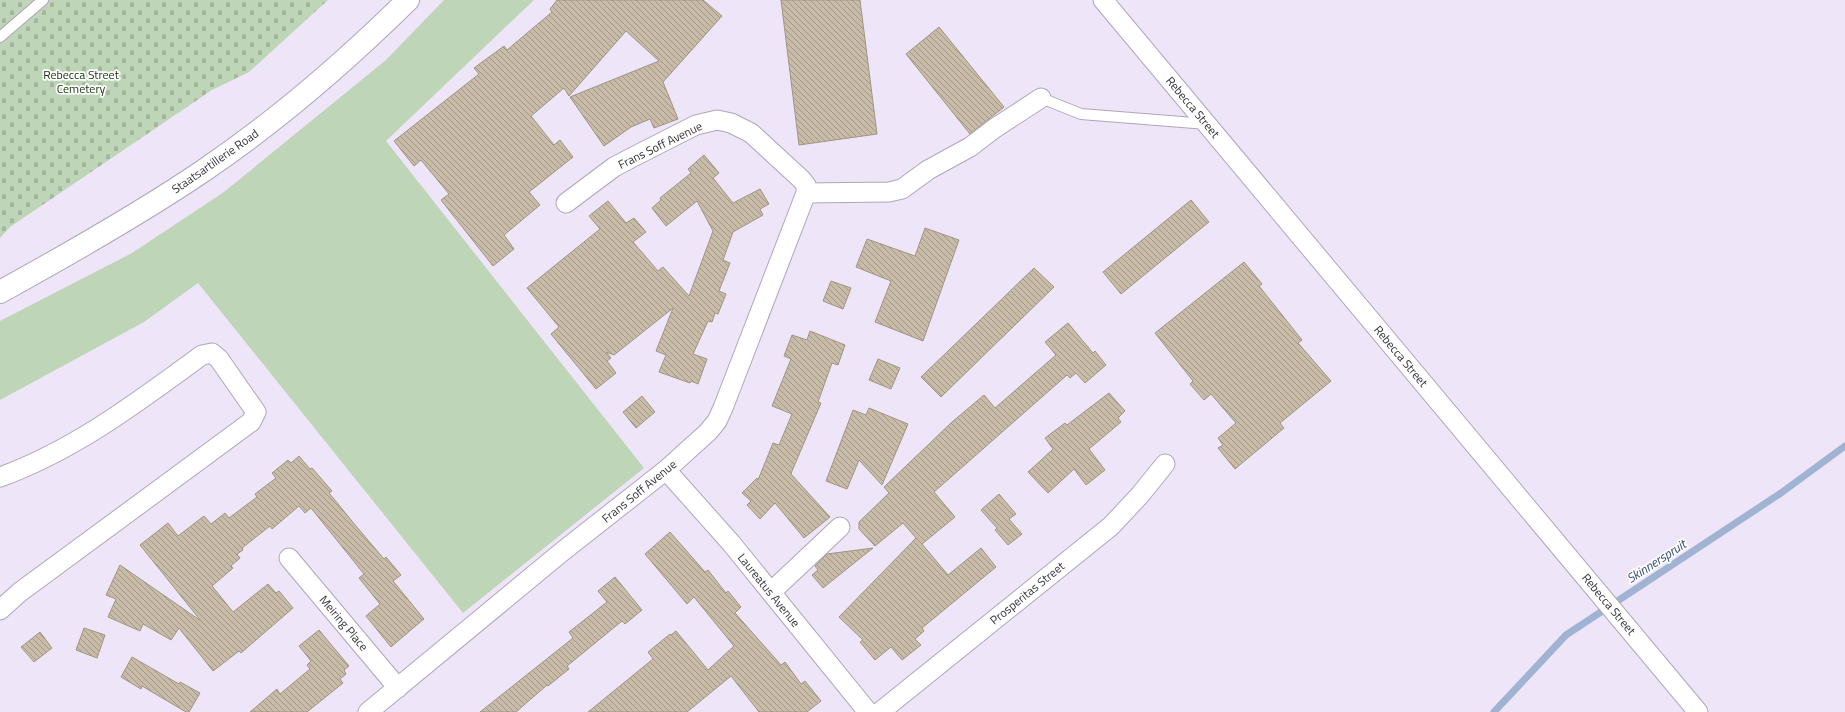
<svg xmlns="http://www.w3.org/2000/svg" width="1845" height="712" viewBox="0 0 1845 712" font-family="'Titillium Web',sans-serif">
	<defs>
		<pattern id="cemetery-stones" width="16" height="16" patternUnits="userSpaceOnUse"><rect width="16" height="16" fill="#bed5b7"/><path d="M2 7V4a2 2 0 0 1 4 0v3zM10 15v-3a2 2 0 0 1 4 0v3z" fill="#a4b79e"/></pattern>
		<pattern id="building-back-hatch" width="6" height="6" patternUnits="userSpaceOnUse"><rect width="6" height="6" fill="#c8bca9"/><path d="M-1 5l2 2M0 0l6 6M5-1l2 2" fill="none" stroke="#a3998b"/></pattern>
	</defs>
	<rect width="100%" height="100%" fill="#eee5f9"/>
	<!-- green -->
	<path fill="#bed5b7" d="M 444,0 L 534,0 L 386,141 L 644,468 L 463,613 L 198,283 L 144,322 L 0,400 L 0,321 L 132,253 L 224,192 L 386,60 Z"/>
	<!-- cemetery -->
	<path fill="url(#cemetery-stones)" d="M 0,0 L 328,0 L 249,72 L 212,90 L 10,227 L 0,238 Z"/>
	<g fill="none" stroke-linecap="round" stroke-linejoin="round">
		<!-- stream -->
		<path stroke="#a1b3d2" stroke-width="7" d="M 1494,712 L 1566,635 L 1781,493 L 1845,446"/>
	</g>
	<!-- building -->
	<g fill="url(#building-back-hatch)" stroke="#a09583">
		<path d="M 557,0 L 703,0 L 722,16 L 663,82 L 678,119 L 654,128 L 650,119 L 631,127 L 604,146 L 570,97 L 659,61 L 626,31 L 569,96 L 564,88 L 531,116 L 554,145 L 560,140 L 573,157 L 529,192 L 540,205 L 504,235 L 514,249 L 493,266 L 441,200 L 449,194 L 421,160 L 414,166 L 394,141 L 479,74 L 474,68 L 504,46 L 507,50 L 552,12 L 550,9 Z"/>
		<path d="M 781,0 L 860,0 L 877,134 L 799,145 Z"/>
		<path d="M 939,27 L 1004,107 L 970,134 L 906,54 Z"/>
		<path d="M 704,155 L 719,173 L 713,178 L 733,203 L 760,189 L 769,204 L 760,209 L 763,215 L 733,232 L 723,260 L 730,263 L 719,291 L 726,294 L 718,314 L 715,313 L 712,322 L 708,321 L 693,354 L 707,359 L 698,384 L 691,381 L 690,383 L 659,372 L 666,355 L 656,351 L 673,308 L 614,355 L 606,352 L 611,358 L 607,361 L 616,373 L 596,389 L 551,334 L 559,327 L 527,288 L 600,229 L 589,216 L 608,201 L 626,223 L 634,218 L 646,232 L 633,242 L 658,271 L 663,267 L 689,296 L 713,231 L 697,201 L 666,226 L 652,208 L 661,200 L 660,198 L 691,173 L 688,169 Z"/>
		<path d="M 1191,200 L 1209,222 L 1121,294 L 1103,272 Z"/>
		<path d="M 925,228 L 959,240 L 923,341 L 875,322 L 891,281 L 856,267 L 867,239 L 915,256 Z"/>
		<path d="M 1244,262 L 1262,284 L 1259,286 L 1302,340 L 1298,343 L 1331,381 L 1280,423 L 1284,428 L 1235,469 L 1218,448 L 1223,445 L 1218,438 L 1236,423 L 1211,394 L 1204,400 L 1190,384 L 1193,381 L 1155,333 Z"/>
		<path d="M 1034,268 L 1054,287 L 941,397 L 921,377 Z"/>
		<path d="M 831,281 L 851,288 L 843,309 L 823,301 Z"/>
		<path d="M 1068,323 L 1093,353 L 1095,351 L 1106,365 L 1085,383 L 1076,373 L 1070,378 L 1067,375 L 934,492 L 955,517 L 922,544 L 948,575 L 981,548 L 996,567 L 922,628 L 924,631 L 915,639 L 921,645 L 902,660 L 891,647 L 875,660 L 860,642 L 863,640 L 839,617 L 916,538 L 903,523 L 875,546 L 859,529 L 859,522 L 889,493 L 884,487 L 952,422 L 984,395 L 995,408 L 1056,355 L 1045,342 Z"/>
		<path d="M 810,331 L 845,345 L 838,365 L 832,363 L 818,402 L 821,403 L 792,471 L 791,474 L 830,517 L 804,538 L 775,503 L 760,519 L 747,505 L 751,501 L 742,493 L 757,478 L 758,480 L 773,443 L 779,445 L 792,414 L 772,406 L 791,359 L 784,356 L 792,335 L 807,340 Z"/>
		<path d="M 878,359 L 900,368 L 891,389 L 869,380 Z"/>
		<path d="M 1109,393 L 1125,411 L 1118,418 L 1121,422 L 1089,449 L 1105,470 L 1086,485 L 1074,469 L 1048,493 L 1028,472 L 1053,449 L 1045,438 L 1065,423 L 1067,425 Z"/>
		<path d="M 642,396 L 655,412 L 636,428 L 623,412 Z"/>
		<path d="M 869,408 L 908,424 L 882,485 L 859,460 L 847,489 L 826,481 L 853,410 L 866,415 Z"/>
		<path d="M 299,456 L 310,469 L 312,468 L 332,491 L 329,493 L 356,526 L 384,559 L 386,557 L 401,575 L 393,581 L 424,619 L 412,629 L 391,647 L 366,616 L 380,604 L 359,578 L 364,574 L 311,508 L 305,513 L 299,506 L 272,529 L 270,526 L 242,548 L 243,550 L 237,554 L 240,558 L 231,566 L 233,568 L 212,586 L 233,612 L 268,584 L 276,593 L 279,591 L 293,608 L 241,653 L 239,651 L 213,671 L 179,628 L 171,640 L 143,624 L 140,631 L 108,617 L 116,599 L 106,595 L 120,565 L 201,621 L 140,545 L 168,523 L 178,536 L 204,516 L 211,524 L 225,513 L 229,518 L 257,497 L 255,494 L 276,478 L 272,473 L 288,460 L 291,463 Z"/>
		<path d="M 999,494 L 1016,514 L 1009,519 L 1022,534 L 1008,545 L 995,530 L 997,528 L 981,510 Z"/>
		<path d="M 670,532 L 705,572 L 708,570 L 726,593 L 728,591 L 741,607 L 735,613 L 781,665 L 785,662 L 801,684 L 805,681 L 821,701 L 807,712 L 759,712 L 731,676 L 687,712 L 588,712 L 653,659 L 648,652 L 670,634 L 671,635 L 676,631 L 708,670 L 734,646 L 694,597 L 687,604 L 645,554 Z"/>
		<path d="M 873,548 L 823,588 L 812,575 L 818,570 L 815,566 L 827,554 Z"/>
		<path d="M 615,577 L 642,610 L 625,624 L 622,621 L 567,666 L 569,669 L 548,686 L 547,685 L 516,712 L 480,712 L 573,638 L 569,632 L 607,602 L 598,591 Z"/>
		<path d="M 84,628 L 105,635 L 97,658 L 76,650 Z"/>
		<path d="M 319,630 L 349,666 L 344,670 L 346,674 L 340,679 L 343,683 L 307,712 L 250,712 L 277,689 L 280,694 L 310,669 L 307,665 L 311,661 L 299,646 Z"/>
		<path d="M 40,632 L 52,648 L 34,662 L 21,647 Z"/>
		<path d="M 132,657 L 179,684 L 180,682 L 200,693 L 189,712 L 186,712 L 142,686 L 141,689 L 121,677 Z"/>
	</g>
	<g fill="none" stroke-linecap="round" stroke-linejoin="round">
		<!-- service casing -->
		<g stroke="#afa6ba" stroke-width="12">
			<g id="service">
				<path d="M 0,37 L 43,0"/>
				<path d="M 1041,98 L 1081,114 L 1207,124"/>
			</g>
		</g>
		<!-- minor casing -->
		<g stroke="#afa6ba" stroke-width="21">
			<g id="minor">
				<path d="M 1103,0 L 1698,712"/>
				<path d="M 806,193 L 889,192 L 902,189 L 928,170 L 970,147 L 995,128 L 1041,98"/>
				<path d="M 666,470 L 731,543 L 868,712"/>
				<path d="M 0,477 C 75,450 139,401 202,355 L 212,353 L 219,359 L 256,412 L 251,422 L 20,592 L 0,610"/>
				<path d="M 289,558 L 398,688"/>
				<path d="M 771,592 L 840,527"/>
				<path d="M 368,712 L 563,551 L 666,470 L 708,432 L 717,421 L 723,408 L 806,193 L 806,185 L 801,179 L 751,133 L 731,123 L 717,120 L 696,125 L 633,157 L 614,167 L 566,203"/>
				<path d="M 880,712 L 1111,526 L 1140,495 L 1165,464"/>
			</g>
		</g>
		<!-- tertiary casing -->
		<g stroke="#afa6ba" stroke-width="24">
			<path id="tertiary" d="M 0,292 C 69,254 138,215 203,171 C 277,121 345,62 408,0"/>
		</g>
		<!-- service -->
		<use href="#service" stroke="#fff" stroke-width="10"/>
		<!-- minor -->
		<use href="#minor" stroke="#fff" stroke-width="19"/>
		<!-- tertiary -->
		<use href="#tertiary" stroke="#fff" stroke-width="22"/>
	</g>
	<g text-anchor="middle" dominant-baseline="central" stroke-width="3.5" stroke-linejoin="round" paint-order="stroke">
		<!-- park labels -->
		<g font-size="12" fill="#133306" stroke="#fff">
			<text x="81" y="74">Rebecca Street<tspan x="81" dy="14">Cemetery</tspan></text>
		</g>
		<!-- street labels -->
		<g font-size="12" fill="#353139" stroke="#fff">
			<text transform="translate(1193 107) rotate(50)">Rebecca Street</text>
			<text transform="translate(660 145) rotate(-26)">Frans Soff Avenue</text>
			<text transform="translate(215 161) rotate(-35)">Staatsartillerie Road</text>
			<text transform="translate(1401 356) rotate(50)">Rebecca Street</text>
			<text transform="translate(639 491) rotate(-39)">Frans Soff Avenue</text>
			<text transform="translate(769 590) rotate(51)">Laureatus Avenue</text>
			<text transform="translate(1027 593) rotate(-39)">Prosperitas Street</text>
			<text transform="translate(1609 604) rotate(50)">Rebecca Street</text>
			<text transform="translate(344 623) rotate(50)">Meiring Place</text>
		</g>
		<!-- water labels -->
		<g font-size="13" font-style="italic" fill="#324a76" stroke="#fff">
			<text transform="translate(1656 561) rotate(-33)">Skinnerspruit</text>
		</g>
	</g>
</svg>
